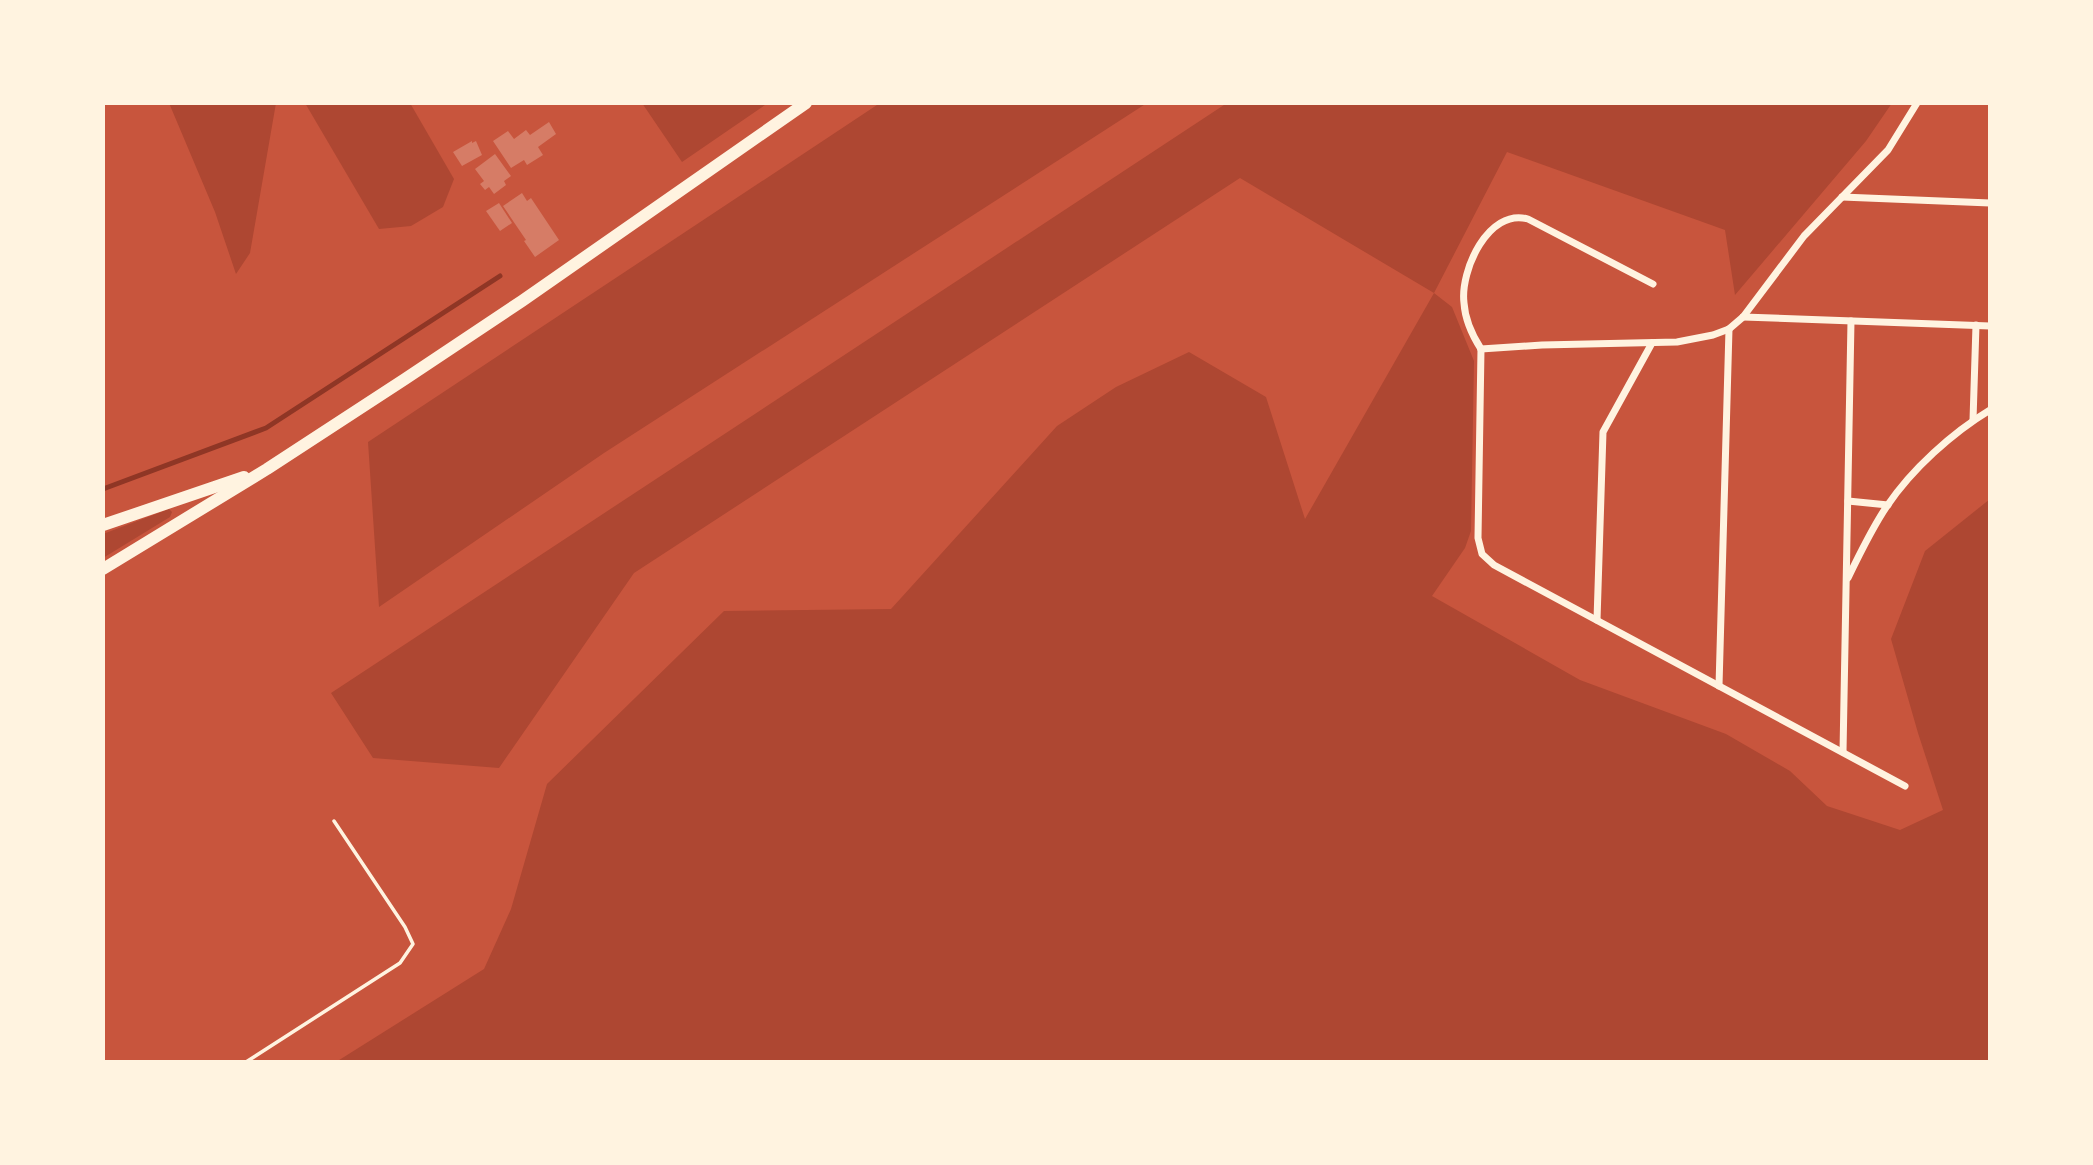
<svg xmlns="http://www.w3.org/2000/svg" width="2093" height="1165" viewBox="0 0 2093 1165" font-family="'IBM Plex Sans',sans-serif">
	<rect width="100%" height="100%" fill="#c8553d"/>
	<!-- green -->
	<g fill="#ae4732">
		<path d="M 169,103 L 276,103 L 250,253 L 236,274 L 215,212 Z"/>
		<path d="M 305,103 L 410,103 L 454,179 L 443,207 L 411,226 L 379,229 Z"/>
		<path d="M 642,103 L 768,103 L 682,162 Z"/>
		<path d="M 880,103 L 1147,103 L 604,453 L 379,607 L 368,442 Z"/>
		<path d="M 1227,103 L 1892,103 L 1866,141 L 1735,295 L 1725,230 L 1507,152 L 1434,293 L 1452,307 L 1474,361 L 1471,531 L 1465,548 L 1432,596 L 1580,680 L 1726,734 L 1790,771 L 1827,806 L 1900,830 L 1943,810 L 1918,733 L 1891,639 L 1925,551 L 1990,499 L 1990,1062 L 336,1062 L 484,969 L 511,909 L 547,784 L 724,611 L 891,609 L 1057,426 L 1116,387 L 1189,352 L 1266,397 L 1305,519 L 1434,293 L 1240,178 L 634,573 L 499,768 L 373,758 L 331,693 Z"/>
		<path d="M 169,509 L 172,512 L 170,517 L 103,558 L 103,534 Z"/>
	</g>
	<g fill="none" stroke-linecap="round" stroke-linejoin="round">
		<!-- stream -->
		<path stroke="#8f3625" stroke-width="5" d="M 103,489 L 266,428 L 500,276"/>
	</g>
	<!-- building -->
	<g fill="#d67c66">
		<path d="M 549,122 L 556,134 L 538,147 L 543,155 L 527,165 L 524,160 L 511,168 L 493,141 L 508,131 L 514,139 L 526,130 L 530,135 Z"/>
		<path d="M 472,141 L 472,143 L 476,141 L 482,155 L 462,166 L 453,152 Z"/>
		<path d="M 495,154 L 511,176 L 504,181 L 506,185 L 494,194 L 489,187 L 485,190 L 480,184 L 484,181 L 475,169 Z"/>
		<path d="M 522,193 L 527,201 L 531,198 L 559,240 L 535,257 L 524,241 L 526,240 L 503,206 Z"/>
		<path d="M 499,203 L 512,223 L 500,231 L 486,211 Z"/>
	</g>
	<g fill="none" stroke-linecap="round" stroke-linejoin="round">
		<!-- service -->
		<path stroke="#fff3e0" stroke-width="3.5" d="M 246,1062 L 400,963 L 413,944 L 405,927 L 334,821"/>
		<!-- minor -->
		<g stroke="#fff3e0" stroke-width="7">
			<path d="M 1842,197 L 1990,203"/>
			<path d="M 1743,317 L 1990,326"/>
			<path d="M 1481,349 L 1478,538 L 1482,554 L 1494,565 L 1905,786"/>
			<path d="M 1481,349 L 1542,345 L 1677,342 L 1713,335 L 1729,329 L 1743,317 L 1804,236 L 1888,150 L 1917,103"/>
			<path d="M 1481,349 C 1472,335 1465,319 1464,303 C 1460,271 1488,208 1528,219 L 1653,284"/>
			<path d="M 1973,420 L 1976,325"/>
			<path d="M 1848,501 L 1888,505"/>
			<path d="M 1848,578 C 1860,553 1872,528 1887,506 C 1912,469 1952,433 1990,410"/>
			<path d="M 1597,620 L 1603,432 L 1652,343"/>
			<path d="M 1719,686 L 1729,329"/>
			<path d="M 1843,752 L 1851,321"/>
		</g>
		<!-- primary -->
		<g stroke="#fff3e0" stroke-width="12">
			<path d="M 103,525 L 244,477"/>
			<path d="M 103,569 L 267,469 L 405,379 L 522,301 L 806,103"/>
		</g>
	</g>
	<!-- border -->
	<rect width="2093" height="1165" fill="none" stroke="#fff3e0" stroke-width="210"/>
</svg>
